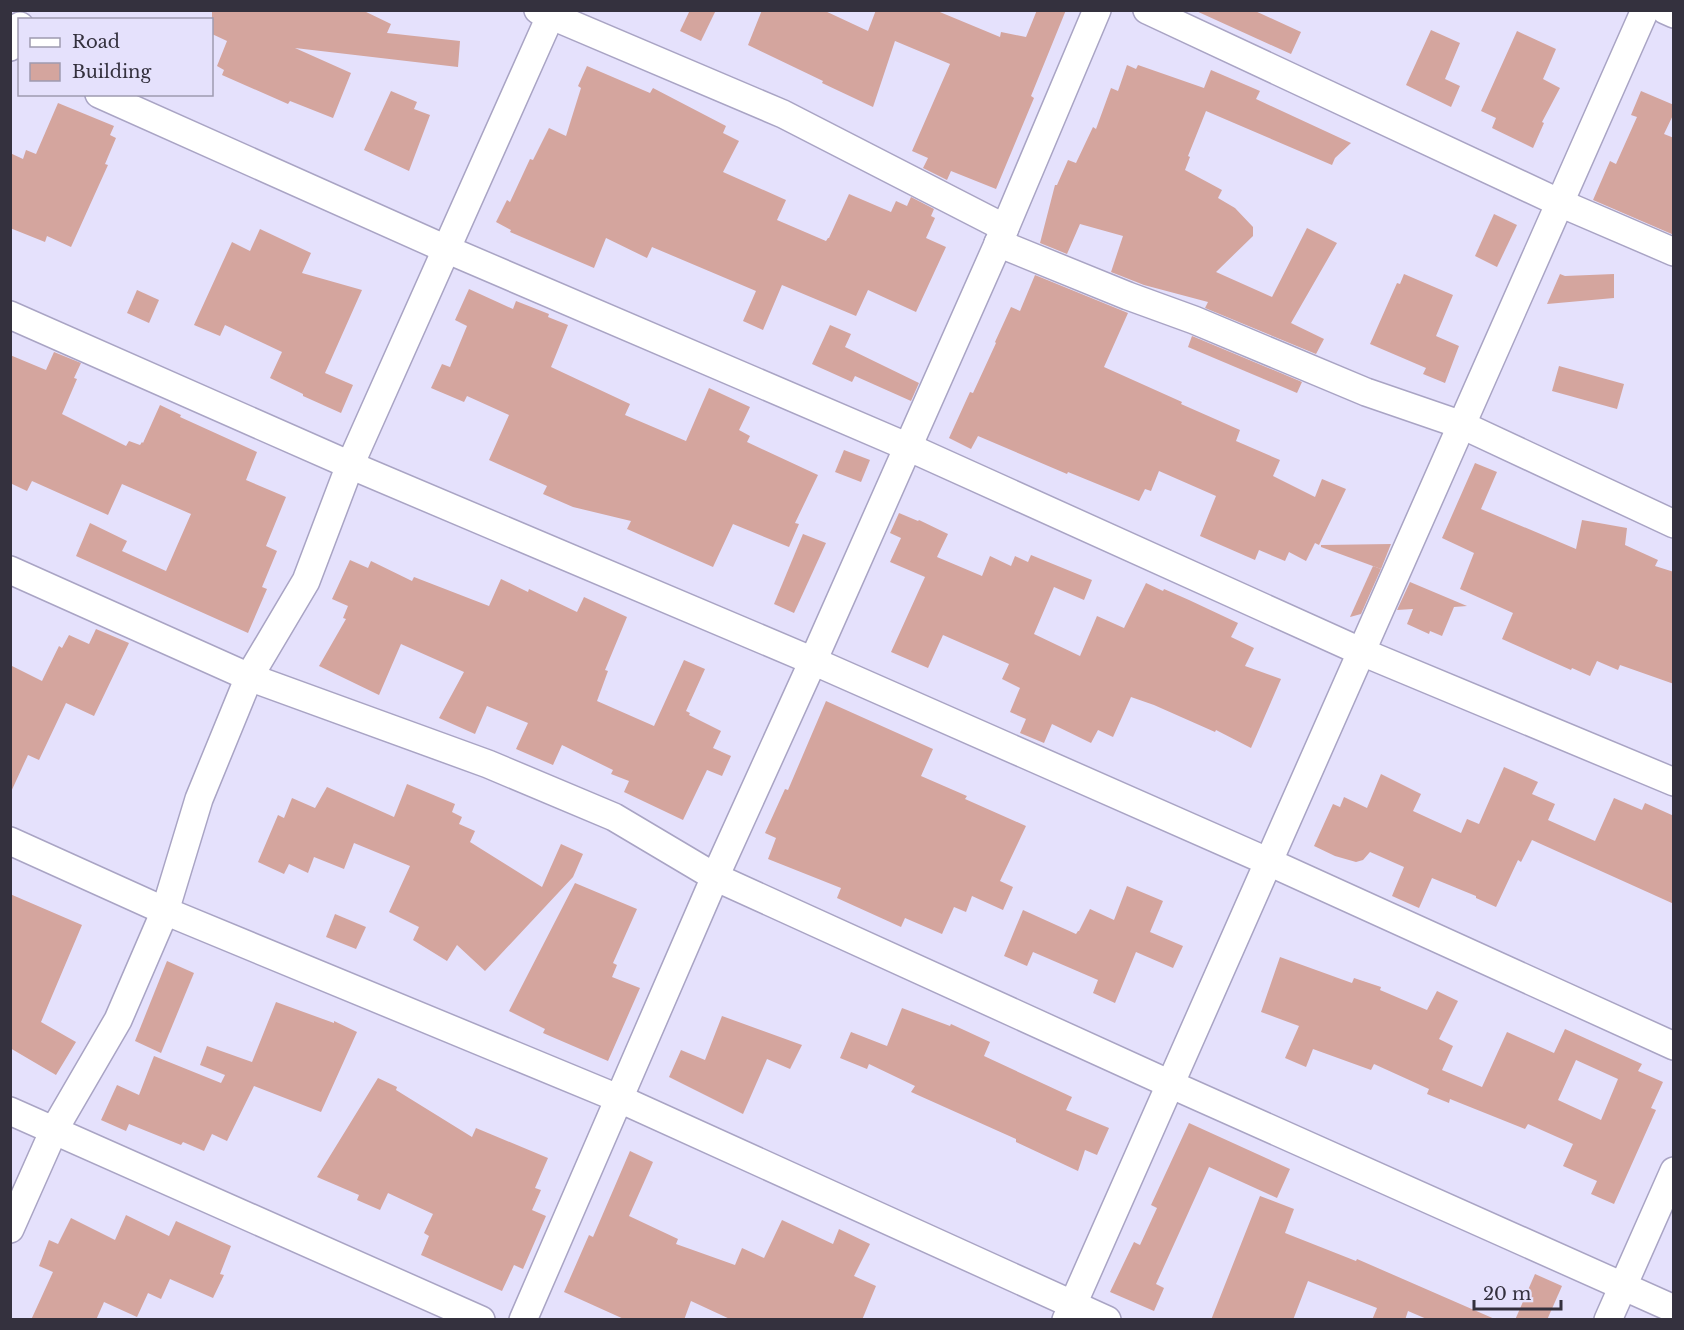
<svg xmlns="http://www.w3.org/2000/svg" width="1684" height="1330" viewBox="0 0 1684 1330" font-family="'Libre Baskerville',serif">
	<rect width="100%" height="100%" fill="#e5e1fc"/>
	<!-- building -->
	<g fill="#d4a59e" fill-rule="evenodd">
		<path d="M 212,10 L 362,10 L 391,24 L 387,33 L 460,41 L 458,67 L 295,48 L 351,73 L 333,118 L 290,101 L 288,104 L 222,75 L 224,70 L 217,66 L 227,41 L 212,34 Z"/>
		<path d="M 690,10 L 716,10 L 701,41 L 680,31 Z"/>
		<path d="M 762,10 L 823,10 L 868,31 L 876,10 L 935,10 L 1000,37 L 1001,32 L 1026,37 L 1037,10 L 1066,10 L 1031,96 L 1034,98 L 996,189 L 951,171 L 947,180 L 923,168 L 928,158 L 912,151 L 950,64 L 895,41 L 873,107 L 822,83 L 823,81 L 748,45 Z"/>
		<path d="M 1194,10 L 1253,10 L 1301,32 L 1291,54 Z"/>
		<path d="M 1431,30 L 1460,43 L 1445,79 L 1460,86 L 1451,107 L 1406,85 Z"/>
		<path d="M 1517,31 L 1556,49 L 1543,79 L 1560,88 L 1542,122 L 1544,123 L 1533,148 L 1492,128 L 1496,118 L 1481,111 Z"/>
		<path d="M 1127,65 L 1136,69 L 1138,65 L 1204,88 L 1211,70 L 1260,91 L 1256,99 L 1351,143 L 1335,158 L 1332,165 L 1206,111 L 1188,156 L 1190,157 L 1185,170 L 1222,190 L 1218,198 L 1235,208 L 1253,227 L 1253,236 L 1216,272 L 1272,297 L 1307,228 L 1337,243 L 1291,323 L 1324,339 L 1316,354 L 1205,308 L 1208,302 L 1144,285 L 1111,272 L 1123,236 L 1080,224 L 1067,254 L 1040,243 L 1055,185 L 1057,185 L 1068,160 L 1076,163 L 1093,127 L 1096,129 L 1111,88 L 1118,91 Z"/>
		<path d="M 587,66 L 650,93 L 653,88 L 726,126 L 723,133 L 739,141 L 723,172 L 786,200 L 777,220 L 826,241 L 828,238 L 829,238 L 849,194 L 891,212 L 896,201 L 907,206 L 911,197 L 934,209 L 931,216 L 935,218 L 926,238 L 946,247 L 916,312 L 868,290 L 856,316 L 782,285 L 763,330 L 743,321 L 756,291 L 652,247 L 647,258 L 606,238 L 594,268 L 510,232 L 511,230 L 496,222 L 507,200 L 510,202 L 530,159 L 533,160 L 549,128 L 566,136 L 581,88 L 578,86 Z"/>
		<path d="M 391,91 L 417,102 L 414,109 L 430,115 L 409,171 L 364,150 Z"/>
		<path d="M 1641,91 L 1674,105 L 1674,113 L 1664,134 L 1674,138 L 1674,235 L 1593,200 L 1610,161 L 1616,164 L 1637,117 L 1631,115 Z"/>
		<path d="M 58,103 L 114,126 L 110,135 L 116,138 L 105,164 L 108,165 L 71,247 L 47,236 L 45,242 L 10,228 L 10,153 L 23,159 L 26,150 L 36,154 Z"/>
		<path d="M 1494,214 L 1517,225 L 1497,267 L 1475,256 Z"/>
		<path d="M 260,229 L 311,253 L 302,273 L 362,290 L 325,373 L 353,385 L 341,413 L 303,396 L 303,394 L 270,378 L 282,352 L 225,325 L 220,336 L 194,325 L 232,242 L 250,251 Z"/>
		<path d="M 1404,274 L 1453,295 L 1436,336 L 1459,346 L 1445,383 L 1423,374 L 1426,368 L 1370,344 L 1397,283 L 1400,284 Z"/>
		<path d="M 1560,274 L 1565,276 L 1614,274 L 1614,298 L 1547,304 Z"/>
		<path d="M 1035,275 L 1128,313 L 1104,367 L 1182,402 L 1181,404 L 1240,430 L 1236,441 L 1280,460 L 1273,476 L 1315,497 L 1322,479 L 1346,489 L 1319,545 L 1315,543 L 1306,561 L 1289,552 L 1285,561 L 1259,550 L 1255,560 L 1200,536 L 1216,496 L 1159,471 L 1151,491 L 1145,489 L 1139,501 L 1068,472 L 1067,474 L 978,436 L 971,449 L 949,438 L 970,392 L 973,393 L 996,343 L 995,342 L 1011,307 L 1020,311 Z"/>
		<path d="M 469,289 L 513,309 L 516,301 L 549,314 L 548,317 L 568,325 L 551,367 L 630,404 L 625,415 L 686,441 L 709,388 L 750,407 L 739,430 L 750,436 L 747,442 L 818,475 L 795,523 L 799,524 L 789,547 L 733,524 L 713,567 L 627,529 L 631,521 L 573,507 L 543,494 L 547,486 L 489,460 L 509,415 L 467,396 L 464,402 L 431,388 L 442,364 L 450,367 L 467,326 L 455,320 Z"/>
		<path d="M 137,290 L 159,300 L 149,323 L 127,313 Z"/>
		<path d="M 830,325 L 851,334 L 845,347 L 919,383 L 911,401 L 855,376 L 852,382 L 812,364 Z"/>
		<path d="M 1192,336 L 1302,382 L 1297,393 L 1188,347 Z"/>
		<path d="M 54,352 L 81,363 L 74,378 L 77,379 L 62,414 L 126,446 L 129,441 L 140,445 L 142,442 L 143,443 L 160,405 L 181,415 L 180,417 L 257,452 L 246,480 L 286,497 L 266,546 L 277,551 L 262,587 L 267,589 L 248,633 L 76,556 L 90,523 L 127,541 L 122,551 L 166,571 L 191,514 L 122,484 L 108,515 L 32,481 L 27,491 L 10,483 L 10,355 L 46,370 Z"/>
		<path d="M 1559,366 L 1624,384 L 1617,409 L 1552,391 Z"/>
		<path d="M 844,450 L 870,460 L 861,482 L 835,472 Z"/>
		<path d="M 1475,463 L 1497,472 L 1481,509 L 1576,549 L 1582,520 L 1627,528 L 1625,545 L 1658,560 L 1655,566 L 1674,572 L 1674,684 L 1620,665 L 1618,670 L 1597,661 L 1590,676 L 1572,668 L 1571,670 L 1502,639 L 1513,613 L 1460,589 L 1474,553 L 1442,538 Z"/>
		<path d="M 899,513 L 918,521 L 919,520 L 948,534 L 937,557 L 982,576 L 990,556 L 1011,566 L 1015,556 L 1028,562 L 1031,555 L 1092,580 L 1084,600 L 1054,587 L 1034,634 L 1080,656 L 1097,616 L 1124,628 L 1146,583 L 1163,591 L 1164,589 L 1189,600 L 1238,623 L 1231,637 L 1254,648 L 1245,666 L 1281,679 L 1251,748 L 1216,730 L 1215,732 L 1154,705 L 1131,697 L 1113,737 L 1098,730 L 1091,743 L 1052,724 L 1044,743 L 1020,733 L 1026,719 L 1010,712 L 1020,688 L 1002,679 L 1009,664 L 943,635 L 928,668 L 891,652 L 925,577 L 890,562 L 901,538 L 890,533 Z"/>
		<path d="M 803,534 L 826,543 L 794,613 L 774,604 Z"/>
		<path d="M 1391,544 L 1381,569 L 1321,547 L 1321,545 Z"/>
		<path d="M 350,560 L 368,568 L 371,561 L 412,581 L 414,577 L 489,606 L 501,579 L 528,592 L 529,589 L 577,612 L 584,597 L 627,617 L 605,670 L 608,671 L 597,701 L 654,726 L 684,660 L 705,669 L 686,711 L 690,713 L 689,715 L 721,731 L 713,748 L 731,756 L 722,776 L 707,770 L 683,820 L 624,792 L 629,781 L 611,774 L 613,770 L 562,745 L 553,765 L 516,749 L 528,723 L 487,706 L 475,734 L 439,718 L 464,672 L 401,644 L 379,695 L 319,666 L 346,619 L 343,618 L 348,606 L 332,599 Z"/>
		<path d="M 1373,566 L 1381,569 L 1361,614 L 1350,617 Z"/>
		<path d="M 1410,582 L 1467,606 L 1454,607 L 1442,636 L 1430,631 L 1429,634 L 1407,624 L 1413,609 L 1397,610 Z"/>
		<path d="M 96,629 L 129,643 L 94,716 L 66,703 L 39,760 L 28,755 L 10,794 L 10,665 L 42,681 L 59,646 L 62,648 L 69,635 L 89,644 Z"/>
		<path d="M 826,701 L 933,749 L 921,776 L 967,796 L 965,799 L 1026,826 L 1000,881 L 1013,887 L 1003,910 L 972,896 L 966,912 L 954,907 L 942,934 L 905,918 L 901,927 L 837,898 L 841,888 L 768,859 L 776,838 L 765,833 L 785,789 L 788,790 Z"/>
		<path d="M 1504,767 L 1538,782 L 1532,794 L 1555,804 L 1548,820 L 1595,841 L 1614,798 L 1642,810 L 1645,803 L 1674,816 L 1674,904 L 1532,840 L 1521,862 L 1518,860 L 1496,907 L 1476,898 L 1476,896 L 1432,878 L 1419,908 L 1392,896 L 1404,867 L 1370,852 L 1363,860 L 1356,862 L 1335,856 L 1314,846 L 1333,804 L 1340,807 L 1344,797 L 1367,808 L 1381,774 L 1421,794 L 1413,811 L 1461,833 L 1467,819 L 1479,824 Z"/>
		<path d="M 407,784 L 455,804 L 452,812 L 462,817 L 459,824 L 475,831 L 470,842 L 542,887 L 561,844 L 583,854 L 573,877 L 485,971 L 457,945 L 447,961 L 413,940 L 419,927 L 389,912 L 410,866 L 354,843 L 344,869 L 314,857 L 308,873 L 289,864 L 284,874 L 258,862 L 278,815 L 284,818 L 292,798 L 315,808 L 327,787 L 394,817 Z"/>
		<path d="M 575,883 L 637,909 L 613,963 L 617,965 L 612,977 L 640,988 L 608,1061 L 543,1033 L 545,1029 L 509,1011 Z"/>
		<path d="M 1127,886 L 1163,901 L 1150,932 L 1183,946 L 1173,968 L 1136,952 L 1115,1003 L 1093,993 L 1098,980 L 1033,952 L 1027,966 L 1004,956 L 1023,910 L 1076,934 L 1078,931 L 1079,931 L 1090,909 L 1114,920 Z"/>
		<path d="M 10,894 L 82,925 L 41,1022 L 76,1042 L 56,1075 L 10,1048 Z"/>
		<path d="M 335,914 L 366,927 L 356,949 L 326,937 Z"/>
		<path d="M 1280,957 L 1352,983 L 1354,978 L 1381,987 L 1380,990 L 1427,1010 L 1437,991 L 1458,1001 L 1439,1039 L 1453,1046 L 1442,1070 L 1482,1087 L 1507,1032 L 1554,1053 L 1565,1029 L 1642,1064 L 1638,1071 L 1663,1082 L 1651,1108 L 1656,1110 L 1614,1204 L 1591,1194 L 1597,1181 L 1563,1166 L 1573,1144 L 1528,1124 L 1525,1129 L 1450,1099 L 1449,1103 L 1427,1094 L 1429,1089 L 1374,1064 L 1371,1070 L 1313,1049 L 1306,1067 L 1285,1058 L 1299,1026 L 1261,1012 ZM 1576,1060 L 1618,1079 L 1601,1120 L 1558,1100 Z"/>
		<path d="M 167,961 L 194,973 L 161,1053 L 135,1041 Z"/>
		<path d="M 276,1002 L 334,1023 L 334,1021 L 357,1032 L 321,1112 L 254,1086 L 227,1141 L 212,1134 L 204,1151 L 183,1142 L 181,1145 L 129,1124 L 126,1131 L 101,1120 L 117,1085 L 139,1095 L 154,1056 L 221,1083 L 225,1075 L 200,1065 L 207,1046 L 252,1062 Z"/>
		<path d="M 902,1008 L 950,1026 L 951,1024 L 990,1042 L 984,1056 L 1072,1097 L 1066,1110 L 1109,1128 L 1097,1155 L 1085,1150 L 1078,1171 L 1016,1142 L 1016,1139 L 911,1092 L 915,1086 L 869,1064 L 867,1069 L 840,1058 L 851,1032 L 887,1046 Z"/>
		<path d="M 722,1016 L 802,1045 L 790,1069 L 767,1059 L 743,1114 L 669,1077 L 681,1050 L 705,1060 Z"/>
		<path d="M 378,1078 L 397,1087 L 396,1090 L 472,1137 L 476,1128 L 548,1158 L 535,1188 L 541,1190 L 532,1210 L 546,1216 L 523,1269 L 514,1265 L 502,1291 L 421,1255 L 429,1236 L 424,1233 L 433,1214 L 388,1193 L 380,1210 L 357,1200 L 359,1195 L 317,1177 Z"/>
		<path d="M 1189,1123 L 1290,1169 L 1277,1198 L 1209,1167 L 1156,1284 L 1164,1288 L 1154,1311 L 1110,1292 L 1134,1242 L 1140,1245 L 1157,1208 L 1151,1205 Z"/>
		<path d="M 630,1151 L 653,1162 L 629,1216 L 678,1239 L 676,1244 L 735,1265 L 742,1248 L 764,1258 L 782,1220 L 833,1244 L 839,1229 L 870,1244 L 854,1276 L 876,1286 L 862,1320 L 732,1320 L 691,1301 L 684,1320 L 626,1320 L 564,1292 L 589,1235 L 593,1237 Z"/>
		<path d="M 1260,1196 L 1294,1209 L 1285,1233 L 1356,1261 L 1357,1259 L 1497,1320 L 1429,1320 L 1408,1311 L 1405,1320 L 1372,1320 L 1377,1308 L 1308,1281 L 1293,1320 L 1211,1320 Z"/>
		<path d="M 126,1215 L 169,1236 L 176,1221 L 231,1246 L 220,1274 L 224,1275 L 213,1298 L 170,1279 L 161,1299 L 148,1293 L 137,1317 L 104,1302 L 96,1320 L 31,1320 L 53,1272 L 39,1266 L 49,1240 L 58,1244 L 71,1218 L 115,1240 Z"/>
		<path d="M 1535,1274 L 1562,1286 L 1547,1320 L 1515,1320 Z"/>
	</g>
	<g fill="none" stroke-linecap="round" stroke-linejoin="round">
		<!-- minor casing -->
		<g stroke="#a9a4c4" stroke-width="30">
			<g id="minor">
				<path d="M 538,10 L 783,114 L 1005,228"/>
				<path d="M 1147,10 L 1560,203 L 1674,252"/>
				<path d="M 1665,10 L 1674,14"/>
				<path d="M 10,47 L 20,26"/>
				<path d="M 99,94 L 446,249 L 908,447 L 1362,652 L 1674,782"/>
				<path d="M 998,243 L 1128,296 L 1194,320 L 1366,392 L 1462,425 L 1674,524"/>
				<path d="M 10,315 L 350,465 L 813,661 L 1269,862 L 1674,1046"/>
				<path d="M 10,570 L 249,677 L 488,764 L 614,817 L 715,877 L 1170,1084 L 1674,1309"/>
				<path d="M 10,841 L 165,911 L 620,1099 L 1107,1320"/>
				<path d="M 10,1111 L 481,1320"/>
				<path d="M 10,1229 L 54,1130 L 118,1020 L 165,911 L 199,799 L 249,677 L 306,581 L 350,465 L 553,10"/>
				<path d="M 523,1320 L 715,877 L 813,661 L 1005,228 L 1097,10"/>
				<path d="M 1066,1320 L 1645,10"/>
				<path d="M 1608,1320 L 1674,1171"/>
			</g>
		</g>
		<!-- minor -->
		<use href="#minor" stroke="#fff" stroke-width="27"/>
	</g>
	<!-- border -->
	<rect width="1684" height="1330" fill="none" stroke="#34313e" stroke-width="24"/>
	<!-- legend -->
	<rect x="18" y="18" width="195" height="78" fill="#e5e1fc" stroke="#9e9bb0" stroke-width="1.5"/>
	<rect x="30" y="38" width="30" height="9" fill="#ffffff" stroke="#9e9bb0" stroke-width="1.5"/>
	<text x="72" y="48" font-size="18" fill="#34313e">Road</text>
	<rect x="30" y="63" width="30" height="18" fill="#d4a59e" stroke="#9e9bb0" stroke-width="1.5"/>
	<text x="72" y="78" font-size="18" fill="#34313e">Building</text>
	<!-- scale -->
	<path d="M1474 1300v9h87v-9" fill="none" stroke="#34313e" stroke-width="3"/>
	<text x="1483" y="1300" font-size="18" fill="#34313e" stroke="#e5e1fc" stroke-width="4.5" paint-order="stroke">20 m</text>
</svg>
